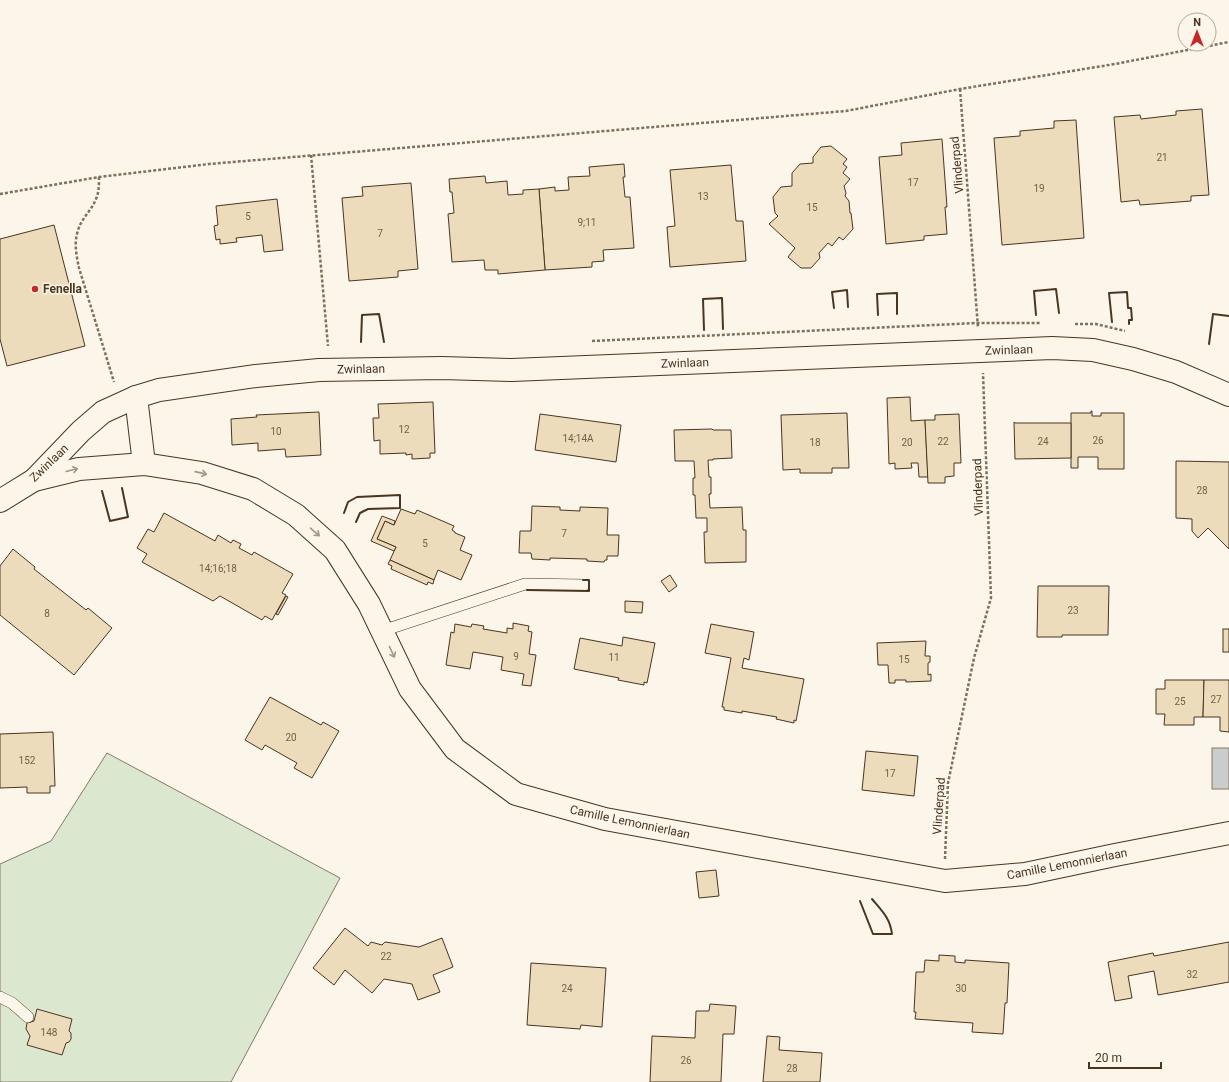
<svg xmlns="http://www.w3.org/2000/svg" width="1229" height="1082" viewBox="0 0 1229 1082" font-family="Roboto,sans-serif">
	<rect width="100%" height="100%" fill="#fbf6e9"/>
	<!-- green -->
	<path fill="#dce7d0" stroke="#887966" d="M 107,753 L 340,878 L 231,1082 L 0,1082 L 0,864 L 51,841 Z"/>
	<!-- water -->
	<rect fill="#c9cecd" stroke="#887966" x="1212" y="748" width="17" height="41"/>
	<!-- building -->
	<g fill="#ecdcbc" stroke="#4a3520">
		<path d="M 1202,109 L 1209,195 L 1191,196 L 1191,201 L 1140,205 L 1139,200 L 1121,202 L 1114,117 L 1140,115 L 1141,119 L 1176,115 L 1176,111 Z"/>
		<path d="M 1076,120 L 1084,238 L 1002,245 L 994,138 L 1020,136 L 1020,131 L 1054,128 L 1054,121 Z"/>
		<path d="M 942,139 L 947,207 L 945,207 L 947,234 L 924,236 L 924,240 L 886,244 L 879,157 L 902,155 L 901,143 Z"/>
		<path d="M 831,146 L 847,159 L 843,164 L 847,167 L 843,173 L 850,179 L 844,186 L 846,193 L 845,196 L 849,201 L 850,213 L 851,213 L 853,229 L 843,240 L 839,237 L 832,246 L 828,243 L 819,253 L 820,258 L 811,268 L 801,268 L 788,257 L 795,248 L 769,224 L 778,216 L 775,213 L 773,197 L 781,187 L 792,186 L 792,173 L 800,164 L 813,163 L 813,157 L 821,147 Z"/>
		<path d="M 624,164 L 625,177 L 623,177 L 625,197 L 630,197 L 634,248 L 603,250 L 604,261 L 592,262 L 592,267 L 545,270 L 539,189 L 555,187 L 555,191 L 569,190 L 568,177 L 590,176 L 589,167 Z"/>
		<path d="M 731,165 L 736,221 L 743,221 L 746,261 L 670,267 L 667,227 L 675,226 L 670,170 Z"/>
		<path d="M 485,176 L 486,183 L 507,181 L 508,195 L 523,194 L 523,190 L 539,189 L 545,270 L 498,274 L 498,270 L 485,270 L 484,260 L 452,262 L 448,214 L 454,213 L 452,192 L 450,192 L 449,179 Z"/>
		<path d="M 411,183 L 418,269 L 398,271 L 398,277 L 349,281 L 342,198 L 363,196 L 362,187 Z"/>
		<path d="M 277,199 L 283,250 L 264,252 L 262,235 L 236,238 L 237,242 L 220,244 L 220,239 L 216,240 L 214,226 L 218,225 L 216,206 Z"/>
		<path d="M 54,225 L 85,346 L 7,366 L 0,339 L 0,239 Z"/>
		<path d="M 910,397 L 911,421 L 925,420 L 928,477 L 919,477 L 918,463 L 911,463 L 912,468 L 895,469 L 895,463 L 889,464 L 887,398 Z"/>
		<path d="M 433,402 L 435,453 L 430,453 L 430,458 L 412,459 L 412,454 L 406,455 L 406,453 L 380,454 L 380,440 L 374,441 L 373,418 L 379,418 L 378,404 Z"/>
		<path d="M 1091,411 L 1092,411 L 1092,416 L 1101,416 L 1101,413 L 1124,413 L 1124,469 L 1098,469 L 1098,457 L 1078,457 L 1078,468 L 1071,468 L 1071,413 L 1091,413 Z"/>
		<path d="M 319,412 L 321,455 L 286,457 L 285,449 L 258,451 L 258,443 L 232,445 L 231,419 L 257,417 L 256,415 Z"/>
		<path d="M 847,413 L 849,468 L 832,468 L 832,473 L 800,473 L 800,469 L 783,470 L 781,415 Z"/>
		<path d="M 540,414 L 621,425 L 616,462 L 535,450 Z"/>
		<path d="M 959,414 L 961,463 L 954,463 L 954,476 L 945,477 L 945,483 L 928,483 L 925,420 L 935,420 L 935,415 Z"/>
		<path d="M 1014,422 L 1015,423 L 1071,423 L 1071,458 L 1015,459 Z"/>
		<path d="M 712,429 L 713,430 L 731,430 L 732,458 L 713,459 L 713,460 L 708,460 L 709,477 L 711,477 L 711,494 L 709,494 L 710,508 L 742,507 L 743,530 L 746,530 L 746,562 L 705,563 L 704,532 L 707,532 L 707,518 L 696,518 L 695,495 L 693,495 L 693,478 L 695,478 L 694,461 L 675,461 L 674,430 Z"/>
		<path d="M 1176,461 L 1229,462 L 1229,549 L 1208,528 L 1198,538 L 1192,531 L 1192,519 L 1176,518 Z"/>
		<path d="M 532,506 L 560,507 L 560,510 L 580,511 L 580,507 L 608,508 L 607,535 L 619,535 L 618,556 L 607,556 L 607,560 L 605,560 L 604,562 L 587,561 L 587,559 L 550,558 L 550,560 L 532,559 L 531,553 L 519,553 L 520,531 L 531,531 Z"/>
		<path d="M 401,509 L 415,514 L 417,510 L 454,526 L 452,530 L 455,532 L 455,533 L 465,537 L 460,550 L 472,555 L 461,580 L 438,570 L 434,580 L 390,560 L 396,547 L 377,539 L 385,521 L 394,525 Z"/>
		<path d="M 164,513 L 215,541 L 218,535 L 231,543 L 233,540 L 241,544 L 239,548 L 252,555 L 254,552 L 293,574 L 282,593 L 286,595 L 272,620 L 265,616 L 262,620 L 220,596 L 213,601 L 142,562 L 147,554 L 137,548 L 148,529 L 154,532 Z"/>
		<path d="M 382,516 L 395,521 L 394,525 L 385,521 L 377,539 L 396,547 L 394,551 L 371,541 Z"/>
		<path d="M 13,549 L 35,567 L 34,569 L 86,610 L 88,608 L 112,628 L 74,675 L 0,615 L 0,566 Z"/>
		<path d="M 390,560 L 434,580 L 433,584 L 428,582 L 427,585 L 391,569 L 392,566 L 388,564 Z"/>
		<path d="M 670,575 L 677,586 L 669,592 L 661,581 Z"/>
		<path d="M 1038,586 L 1109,586 L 1108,635 L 1062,635 L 1062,637 L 1037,637 Z"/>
		<path d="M 286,596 L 288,597 L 278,615 L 276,614 Z"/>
		<path d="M 625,601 L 643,602 L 642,613 L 625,612 Z"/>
		<path d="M 513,623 L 529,626 L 528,631 L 532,632 L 529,654 L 536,655 L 531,686 L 522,685 L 524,674 L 501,670 L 503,657 L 473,652 L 470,669 L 446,665 L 451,632 L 454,633 L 455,624 L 471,627 L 472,624 L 484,626 L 483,629 L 507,633 L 507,628 L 513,629 Z"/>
		<path d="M 711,624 L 754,632 L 749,660 L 744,658 L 742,668 L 804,679 L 796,721 L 794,720 L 794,723 L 776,719 L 777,717 L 742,711 L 742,713 L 724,710 L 724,707 L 722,707 L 731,658 L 705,653 Z"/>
		<rect x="1223" y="629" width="6" height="23"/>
		<path d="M 623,637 L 655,643 L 647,683 L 644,682 L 644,685 L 618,680 L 619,678 L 574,669 L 580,638 L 622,646 Z"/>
		<path d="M 926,641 L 925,656 L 930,656 L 930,662 L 928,663 L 928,675 L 931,674 L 931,681 L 906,682 L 906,680 L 895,680 L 895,683 L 889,683 L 888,665 L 878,665 L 877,643 Z"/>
		<path d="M 1165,680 L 1204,680 L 1203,717 L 1194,717 L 1194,725 L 1164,725 L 1165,714 L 1156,714 L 1156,689 L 1165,689 Z"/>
		<path d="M 1204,680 L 1229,680 L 1229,732 L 1220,731 L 1220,717 L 1203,717 Z"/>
		<path d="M 270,697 L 321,725 L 323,722 L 339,731 L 312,778 L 294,768 L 297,763 L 265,745 L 262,750 L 245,740 Z"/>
		<path d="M 53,732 L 55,786 L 50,786 L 50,793 L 27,793 L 27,787 L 0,788 L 0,734 Z"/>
		<path d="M 866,751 L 918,756 L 914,796 L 862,790 Z"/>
		<path d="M 716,870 L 719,896 L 699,898 L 696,872 Z"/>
		<path d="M 345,928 L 368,946 L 371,942 L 382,945 L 385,942 L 419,947 L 442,938 L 453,967 L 433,975 L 440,992 L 418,1000 L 412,984 L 384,979 L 372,993 L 345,970 L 334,985 L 313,968 Z"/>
		<path d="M 1229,942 L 1229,982 L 1158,995 L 1154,971 L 1128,976 L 1132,998 L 1115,1001 L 1108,962 L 1153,953 L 1154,956 Z"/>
		<path d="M 939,955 L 955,956 L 955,962 L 965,963 L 965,960 L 1009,963 L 1007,1003 L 1005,1003 L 1003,1034 L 972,1032 L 973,1023 L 915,1019 L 916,1012 L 914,1012 L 916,972 L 924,972 L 925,960 L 939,961 Z"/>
		<path d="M 531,963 L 606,968 L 602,1027 L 581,1025 L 580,1029 L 527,1025 Z"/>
		<path d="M 710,1004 L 736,1006 L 734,1034 L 723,1034 L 721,1082 L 650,1082 L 652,1036 L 695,1038 L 696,1011 L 709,1011 Z"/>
		<path d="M 37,1009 L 72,1019 L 69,1031 L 71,1033 L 71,1039 L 69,1042 L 66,1043 L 62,1055 L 27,1045 L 30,1036 L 26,1029 L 27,1023 L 34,1021 Z"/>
		<path d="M 767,1036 L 780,1037 L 779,1050 L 822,1053 L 820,1082 L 763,1082 Z"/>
	</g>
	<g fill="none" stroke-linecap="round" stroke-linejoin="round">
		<!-- lane casing -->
		<g stroke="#4a3520" stroke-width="12">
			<g id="lane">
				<path d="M 382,631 L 525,584 L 584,585"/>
				<path d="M 0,997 L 12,1003 L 28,1017"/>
			</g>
		</g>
		<!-- street casing -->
		<g stroke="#4a3520" stroke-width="24">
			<g id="street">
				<path d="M 136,397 L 144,464"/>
				<path d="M 34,480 L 79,469 L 144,464 L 202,473 L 253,489 L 296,515 L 335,550 L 369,604 L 410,689 L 455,749 L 516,794 L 605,819 L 945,881 L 1025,874 L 1115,855 L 1229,833"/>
				<path d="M 0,501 L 34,480 L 81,431 L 103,412 L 136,397 L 159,390 L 256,376 L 319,370 L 442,368 L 512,370 L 1052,348 L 1093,350 L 1133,359 L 1176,372 L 1229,395"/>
			</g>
		</g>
		<!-- path -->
		<g stroke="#7f6f5c" stroke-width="2.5" stroke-dasharray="3 2" stroke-linecap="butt">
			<path d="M 960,89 L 978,328"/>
			<path d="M 311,155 L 328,346"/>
			<path d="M 99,177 C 99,185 99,192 96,199 C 91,212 80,219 77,234 C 74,245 77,258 79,268 L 114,382"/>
			<path d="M 0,194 L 99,177 L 209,164 L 846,111 L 960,89 L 1115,64 L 1229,42"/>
			<path d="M 1075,324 L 1096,324 L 1125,331"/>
			<path d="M 592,341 L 977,323 L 1040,323"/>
			<path d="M 945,859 L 948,783 L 974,658 L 991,598 L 983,373"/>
		</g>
		<!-- lane -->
		<use href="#lane" stroke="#fbf6e9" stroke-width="11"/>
		<!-- street -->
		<use href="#street" stroke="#fbf6e9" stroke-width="22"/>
		<!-- wall -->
		<g stroke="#4a3520" stroke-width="2">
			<path d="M 834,308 L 832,292 L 847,290 L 848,307"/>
			<path d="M 878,315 L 877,294 L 897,293 L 897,314"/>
			<path d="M 1036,315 L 1034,291 L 1056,289 L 1059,313"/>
			<path d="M 1112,322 L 1109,293 L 1127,292 L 1128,308 L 1131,308 L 1132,320 L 1129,320 L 1129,324"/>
			<path d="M 704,330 L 703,299 L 722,298 L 723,329"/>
			<path d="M 361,342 L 362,315 L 379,314 L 384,342"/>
			<path d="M 1209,344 L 1213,314 L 1229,316"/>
			<path d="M 102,491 L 110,521 L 128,517 L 122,488"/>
			<path d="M 344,513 L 348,502 L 357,497 L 400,495 L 400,508 L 368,509 L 360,513 L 356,522"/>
			<path d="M 527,590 L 589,591 L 589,580 L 583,580"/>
			<path d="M 860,901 L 873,934 L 892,934 C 890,918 882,911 872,899"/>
		</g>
	</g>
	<!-- one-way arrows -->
	<defs><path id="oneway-shaft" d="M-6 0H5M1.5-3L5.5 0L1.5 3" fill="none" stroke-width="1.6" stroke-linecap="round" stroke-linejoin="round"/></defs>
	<g stroke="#a29684">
		<use href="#oneway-shaft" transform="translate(72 470) rotate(-14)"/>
		<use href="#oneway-shaft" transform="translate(201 473) rotate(13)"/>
		<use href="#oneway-shaft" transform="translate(315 532) rotate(41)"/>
		<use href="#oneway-shaft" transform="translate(392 652) rotate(65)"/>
	</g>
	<!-- markers -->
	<circle fill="#c62828" stroke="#fbf6e9" stroke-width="1.5" cx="35" cy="289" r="4"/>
	<g text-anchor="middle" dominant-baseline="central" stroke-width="3" stroke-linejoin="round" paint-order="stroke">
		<!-- number labels -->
		<g font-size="10" fill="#725f47">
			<text x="1162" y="157">21</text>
			<text x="913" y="182">17</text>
			<text x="1039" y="188">19</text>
			<text x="703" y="196">13</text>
			<text x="812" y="207">15</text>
			<text x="248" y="216">5</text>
			<text x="587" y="222">9;11</text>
			<text x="380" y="233">7</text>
			<text x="404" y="429">12</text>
			<text x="276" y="431">10</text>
			<text x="578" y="438">14;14A</text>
			<text x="1098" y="440">26</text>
			<text x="943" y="441">22</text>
			<text x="1043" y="441">24</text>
			<text x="815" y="442">18</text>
			<text x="907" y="442">20</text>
			<text x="1202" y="490">28</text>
			<text x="564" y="533">7</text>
			<text x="425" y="543">5</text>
			<text x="218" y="568">14;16;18</text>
			<text x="1073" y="610">23</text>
			<text x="47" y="613">8</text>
			<text x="516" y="656">9</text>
			<text x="614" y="657">11</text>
			<text x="904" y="659">15</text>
			<text x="1216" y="699">27</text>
			<text x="1180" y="701">25</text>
			<text x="291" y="737">20</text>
			<text x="27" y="760">152</text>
			<text x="890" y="773">17</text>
			<text x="386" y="956">22</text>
			<text x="1192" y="974">32</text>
			<text x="567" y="988">24</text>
			<text x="961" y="988">30</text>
			<text x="49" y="1032">148</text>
			<text x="686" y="1060">26</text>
			<text x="792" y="1068">28</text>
		</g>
		<!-- street labels -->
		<g font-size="12" fill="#4a3520" stroke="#fbf6e9">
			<text transform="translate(957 165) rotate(-95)">Vlinderpad</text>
			<text transform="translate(1009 350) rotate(-2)">Zwinlaan</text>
			<text transform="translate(685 363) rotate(-2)">Zwinlaan</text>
			<text transform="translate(361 369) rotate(-1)">Zwinlaan</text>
			<text transform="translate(49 463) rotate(-44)">Zwinlaan</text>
			<text transform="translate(978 487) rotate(-92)">Vlinderpad</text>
			<text transform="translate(939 806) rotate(-86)">Vlinderpad</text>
			<text transform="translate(630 822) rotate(12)">Camille Lemonnierlaan</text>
			<text transform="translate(1067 864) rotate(-11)">Camille Lemonnierlaan</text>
		</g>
		<!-- poi labels -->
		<g font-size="12" font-weight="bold" fill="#4a3520" stroke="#fbf6e9" text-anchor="start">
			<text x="43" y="289">Fenella</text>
		</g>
	</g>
	<!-- north arrow -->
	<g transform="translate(1197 32)"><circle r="19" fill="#fbf6e9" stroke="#b4a999"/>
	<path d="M0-3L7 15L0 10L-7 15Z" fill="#c62828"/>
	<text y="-6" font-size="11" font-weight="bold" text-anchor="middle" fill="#4a3520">N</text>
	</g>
	<!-- scale -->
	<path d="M1089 1062v6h72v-6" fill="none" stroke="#4a3520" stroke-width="2"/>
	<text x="1095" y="1062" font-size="12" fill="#4a3520" stroke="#fbf6e9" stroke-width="3" paint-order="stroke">20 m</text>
</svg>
